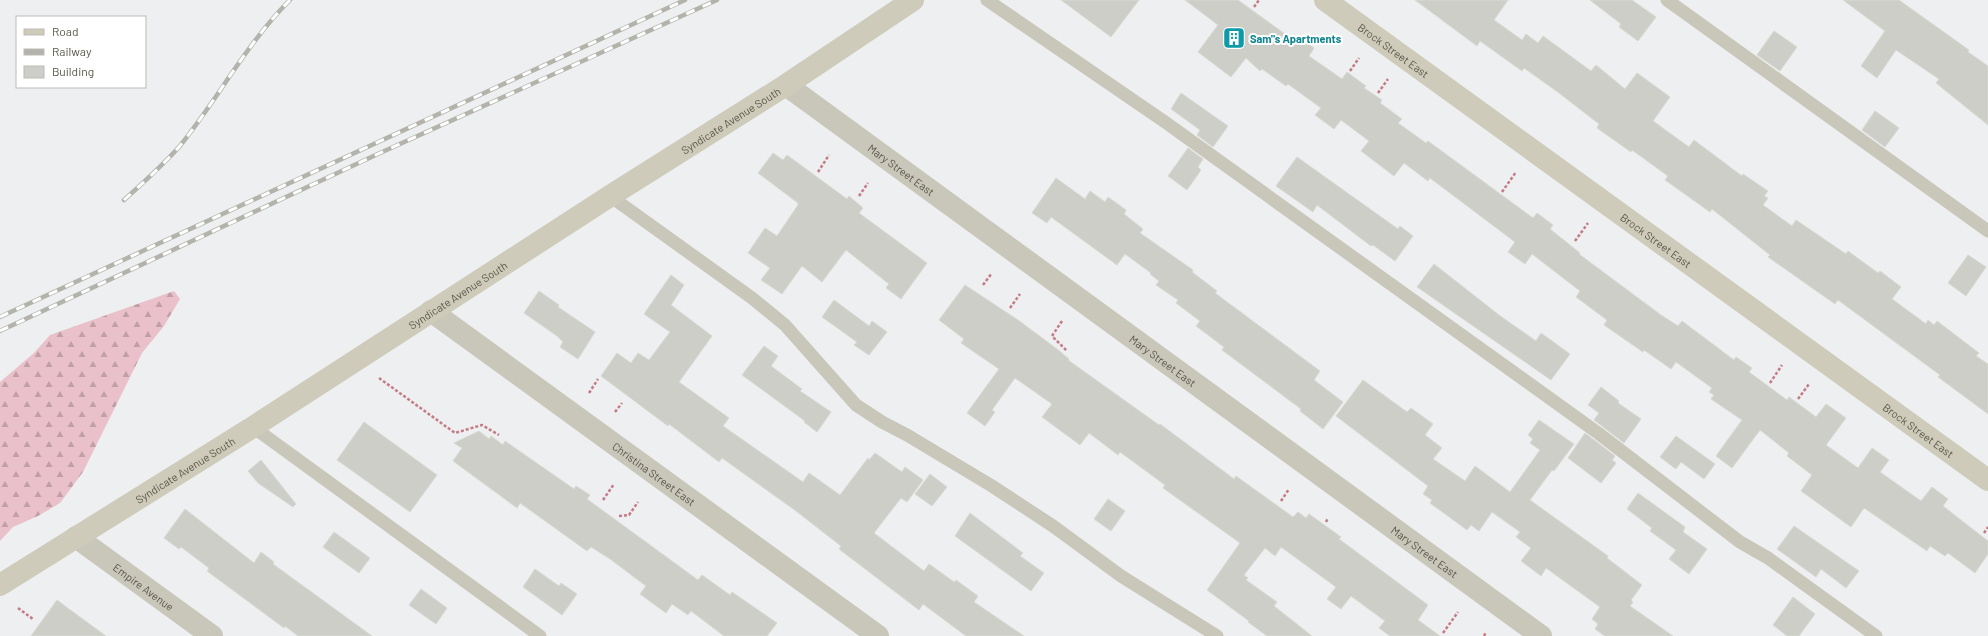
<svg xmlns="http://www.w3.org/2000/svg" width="1988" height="636" viewBox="0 0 1988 636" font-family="Barlow,sans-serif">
	<defs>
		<pattern id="forest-firs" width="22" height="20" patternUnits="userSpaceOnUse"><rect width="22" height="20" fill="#eac0cb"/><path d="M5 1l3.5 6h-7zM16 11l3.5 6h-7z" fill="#c19fa7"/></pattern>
	</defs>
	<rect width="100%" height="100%" fill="#eeeff0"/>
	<!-- forest -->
	<path fill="url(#forest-firs)" d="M 174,291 L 180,299 L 164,326 L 142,353 L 83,472 L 60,503 L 38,516 L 13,527 L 0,541 L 0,382 L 34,353 L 50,335 Z"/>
	<!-- building -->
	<g fill="#cecec8" stroke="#d8d9d2">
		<path d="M 1061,0 L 1139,0 L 1111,37 Z"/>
		<path d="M 1185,0 L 1238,0 L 1296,42 L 1299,37 L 1314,48 L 1309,56 L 1342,79 L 1347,72 L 1366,86 L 1364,88 L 1382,100 L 1380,103 L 1402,119 L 1398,123 L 1426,143 L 1428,141 L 1533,218 L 1537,213 L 1553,225 L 1550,229 L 1580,253 L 1579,254 L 1661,315 L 1678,326 L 1682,321 L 1734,360 L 1736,357 L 1752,368 L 1749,372 L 1787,400 L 1789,397 L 1816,417 L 1826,404 L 1846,418 L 1826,445 L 1858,468 L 1872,448 L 1889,460 L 1880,472 L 1921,501 L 1932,487 L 1948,499 L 1943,506 L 1988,541 L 1988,554 L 1975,573 L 1948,553 L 1945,556 L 1930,546 L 1927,551 L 1864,508 L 1851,527 L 1801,491 L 1812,475 L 1787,456 L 1789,453 L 1760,430 L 1732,468 L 1716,456 L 1742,420 L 1711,399 L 1714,395 L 1709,392 L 1712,388 L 1676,362 L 1671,369 L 1644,350 L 1643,352 L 1604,325 L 1607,320 L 1576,297 L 1580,291 L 1532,254 L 1525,264 L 1508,252 L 1515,242 L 1430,178 L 1428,181 L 1404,163 L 1394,176 L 1361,151 L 1369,141 L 1341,120 L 1334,129 L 1315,115 L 1321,108 L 1288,84 L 1286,86 L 1262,69 L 1260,71 L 1246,58 L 1231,77 L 1198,52 L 1218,25 Z"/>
		<path d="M 1415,0 L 1508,0 L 1494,20 L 1522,40 L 1526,34 L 1538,43 L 1543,36 L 1591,71 L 1596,65 L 1625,89 L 1637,73 L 1670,97 L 1653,121 L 1689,147 L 1694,140 L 1742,176 L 1743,174 L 1768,191 L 1764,196 L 1768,198 L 1763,205 L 1792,226 L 1796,220 L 1846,254 L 1848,251 L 1878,273 L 1880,271 L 1901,287 L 1892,299 L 1926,324 L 1928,320 L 1934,325 L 1937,321 L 1979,353 L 1976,356 L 1988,364 L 1988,414 L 1938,377 L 1940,375 L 1838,300 L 1835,304 L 1768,257 L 1770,255 L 1712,209 L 1710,212 L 1665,180 L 1668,176 L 1632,150 L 1631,152 L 1597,128 L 1599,124 L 1559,93 L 1524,68 L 1522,71 L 1480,41 L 1477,46 Z"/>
		<path d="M 1590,0 L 1632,0 L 1656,17 L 1638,41 L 1619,27 L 1621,24 Z"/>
		<path d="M 1843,0 L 1899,0 L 1969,50 L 1968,52 L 1988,66 L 1988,125 L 1936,83 L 1939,79 L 1896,50 L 1877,78 L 1861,66 L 1885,31 Z"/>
		<path d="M 1774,31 L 1797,47 L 1780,71 L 1757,55 Z"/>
		<path d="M 1181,93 L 1228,126 L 1213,147 L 1197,135 L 1200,130 L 1171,109 Z"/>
		<path d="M 1875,111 L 1899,128 L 1885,147 L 1862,130 Z"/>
		<path d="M 1188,148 L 1203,159 L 1198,167 L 1201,170 L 1187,190 L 1168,176 Z"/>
		<path d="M 773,153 L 783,160 L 787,155 L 847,199 L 849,196 L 863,208 L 859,213 L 927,263 L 901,299 L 886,288 L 889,284 L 846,250 L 822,282 L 802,266 L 782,294 L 761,280 L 770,268 L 748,253 L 765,228 L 777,236 L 798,205 L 798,203 L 758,173 Z"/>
		<path d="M 1297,157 L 1398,229 L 1400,226 L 1413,236 L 1395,261 L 1373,245 L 1371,246 L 1317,205 L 1313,212 L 1276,186 Z"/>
		<path d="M 1056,178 L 1085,199 L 1090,191 L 1105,202 L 1108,197 L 1126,210 L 1124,214 L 1143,229 L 1140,233 L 1193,270 L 1192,272 L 1217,291 L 1215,293 L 1320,371 L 1314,380 L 1343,402 L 1323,429 L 1300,411 L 1301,409 L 1222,350 L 1224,347 L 1196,326 L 1200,321 L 1176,303 L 1178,300 L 1156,285 L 1159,281 L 1150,274 L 1151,273 L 1125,254 L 1117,265 L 1051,217 L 1047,223 L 1032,213 Z"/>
		<path d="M 1968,255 L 1986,267 L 1966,296 L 1948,283 Z"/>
		<path d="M 1434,264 L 1499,315 L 1536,341 L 1541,333 L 1570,354 L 1551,380 L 1417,287 Z"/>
		<path d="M 671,275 L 684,285 L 671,305 L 712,336 L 679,382 L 729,418 L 723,426 L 803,482 L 809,473 L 840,495 L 868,458 L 869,460 L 875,453 L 902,472 L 905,467 L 923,480 L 907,502 L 901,498 L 874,533 L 924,571 L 929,564 L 954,582 L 956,580 L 978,596 L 974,602 L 1024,636 L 966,636 L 923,604 L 919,610 L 839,549 L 841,546 L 796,511 L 722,458 L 719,462 L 669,424 L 668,426 L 601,376 L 617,353 L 631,363 L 638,353 L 649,360 L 670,332 L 644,314 Z"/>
		<path d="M 965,285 L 1018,320 L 1057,349 L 1069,359 L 1068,360 L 1159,425 L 1160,424 L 1234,479 L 1236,476 L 1293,517 L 1298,512 L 1306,518 L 1309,514 L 1341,537 L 1339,539 L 1428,605 L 1418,620 L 1440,636 L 1390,636 L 1379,628 L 1385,621 L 1351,596 L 1341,609 L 1327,599 L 1336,587 L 1281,547 L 1275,556 L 1265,548 L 1244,575 L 1248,578 L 1246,580 L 1277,602 L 1274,606 L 1312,636 L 1267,636 L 1248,622 L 1249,621 L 1207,590 L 1240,543 L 1163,488 L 1165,485 L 1120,452 L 1118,455 L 1089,433 L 1080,445 L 1042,417 L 1052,404 L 1015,378 L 992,410 L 995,412 L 985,426 L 967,413 L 999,369 L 961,343 L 964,339 L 939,320 Z"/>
		<path d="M 539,291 L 559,305 L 558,307 L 595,332 L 578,359 L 560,347 L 563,342 L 557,336 L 524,313 Z"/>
		<path d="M 834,300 L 869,326 L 872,321 L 887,332 L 869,355 L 854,345 L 857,342 L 822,317 Z"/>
		<path d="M 764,346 L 778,356 L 771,366 L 802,389 L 800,391 L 831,412 L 817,432 L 804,422 L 805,421 L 742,375 Z"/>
		<path d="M 1363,380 L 1407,412 L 1411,408 L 1433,424 L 1425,435 L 1442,448 L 1433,459 L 1465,481 L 1475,466 L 1510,492 L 1540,450 L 1530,443 L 1533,439 L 1528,435 L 1539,420 L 1574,444 L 1554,471 L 1552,470 L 1530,500 L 1608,556 L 1607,558 L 1642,585 L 1631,600 L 1633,602 L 1630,606 L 1673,636 L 1605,636 L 1595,629 L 1598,624 L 1592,619 L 1600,607 L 1546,568 L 1541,576 L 1521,561 L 1531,548 L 1516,537 L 1520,532 L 1492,512 L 1479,531 L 1471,525 L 1467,530 L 1430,503 L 1432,500 L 1423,494 L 1428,486 L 1336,416 Z"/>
		<path d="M 1601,387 L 1619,401 L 1618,403 L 1641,419 L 1624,443 L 1594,420 L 1599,413 L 1588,405 Z"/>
		<path d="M 364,422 L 437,475 L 410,512 L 337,460 Z"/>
		<path d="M 479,431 L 489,439 L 491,436 L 503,445 L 505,441 L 574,489 L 576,486 L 590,495 L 587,499 L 698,580 L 702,575 L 730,595 L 732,592 L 777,623 L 767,636 L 724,636 L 691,611 L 688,615 L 672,604 L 666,613 L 640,594 L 646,586 L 610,559 L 591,547 L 587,551 L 520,503 L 517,508 L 453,461 L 462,448 L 454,443 Z"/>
		<path d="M 1585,433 L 1615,456 L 1612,460 L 1616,463 L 1601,483 L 1568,458 Z"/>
		<path d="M 1676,436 L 1715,464 L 1704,479 L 1681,462 L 1676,469 L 1660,457 Z"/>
		<path d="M 261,460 L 296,504 L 293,507 L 258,483 L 248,471 Z"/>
		<path d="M 930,474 L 947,487 L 932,506 L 915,494 Z"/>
		<path d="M 1638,493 L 1685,527 L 1683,532 L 1707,549 L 1689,574 L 1669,559 L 1676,550 L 1650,531 L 1652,528 L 1627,509 Z"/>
		<path d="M 1108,499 L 1125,511 L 1111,531 L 1094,519 Z"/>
		<path d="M 185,509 L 254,563 L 261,552 L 274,562 L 273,564 L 372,636 L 298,636 L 285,626 L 284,628 L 207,571 L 209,568 L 181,547 L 179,549 L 164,538 Z"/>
		<path d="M 970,513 L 1023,553 L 1020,556 L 1044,573 L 1031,591 L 955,536 Z"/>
		<path d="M 1794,526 L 1859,571 L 1846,588 L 1821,569 L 1816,577 L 1777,549 Z"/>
		<path d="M 334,532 L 370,558 L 359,573 L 323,547 Z"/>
		<path d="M 535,569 L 559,586 L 561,583 L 577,594 L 562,615 L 523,587 Z"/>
		<path d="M 421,589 L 447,608 L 436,624 L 409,605 Z"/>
		<path d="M 1793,597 L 1815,614 L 1799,636 L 1787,636 L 1773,625 Z"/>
		<path d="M 57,600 L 69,609 L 106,636 L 31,636 Z"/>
	</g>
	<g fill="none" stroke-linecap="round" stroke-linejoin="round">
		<!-- path -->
		<g stroke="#c57b85" stroke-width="2.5" stroke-dasharray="3 2" stroke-linecap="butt">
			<path d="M 1254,7 L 1259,0"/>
			<path d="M 1350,71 L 1359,58"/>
			<path d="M 1378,93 L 1388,79"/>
			<path d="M 818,172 L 829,155"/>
			<path d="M 1502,192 L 1516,172"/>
			<path d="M 859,196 L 868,183"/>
			<path d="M 1575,241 L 1588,223"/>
			<path d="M 983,285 L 992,273"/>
			<path d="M 1010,308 L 1020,294"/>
			<path d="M 1062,321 L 1052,336 L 1067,351"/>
			<path d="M 379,378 L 455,433 L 482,425 L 499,435"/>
			<path d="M 1770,383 L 1782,365"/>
			<path d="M 589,393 L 598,379"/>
			<path d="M 1798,399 L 1809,384"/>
			<path d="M 615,412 L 622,403"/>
			<path d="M 603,500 L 614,484"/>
			<path d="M 1281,501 L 1289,489"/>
			<path d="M 619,516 L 629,515 L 638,502"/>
			<path d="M 1326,522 L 1328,518"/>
			<path d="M 1984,533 L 1988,527"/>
			<path d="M 18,608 L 33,619"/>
			<path d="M 1443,633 L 1458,612"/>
			<path d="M 1484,636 L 1486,632"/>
		</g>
		<!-- lane -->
		<g stroke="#c9c6ba" stroke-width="13">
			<path d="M 987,0 L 1165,122 L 1598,433 L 1740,542 L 1768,558 L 1876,636"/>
			<path d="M 1667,0 L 1988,231"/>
			<path d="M 610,196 L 752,298 L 785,325 L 856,405 L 882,422 L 907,435 L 992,486 L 1053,526 L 1121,576 L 1217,636"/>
			<path d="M 253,427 L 540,636"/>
		</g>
		<!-- street -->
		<g stroke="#c9c6ba" stroke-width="22">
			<path id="s1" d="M 786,85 L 1541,636"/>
			<path id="s2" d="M 431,311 L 878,636"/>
			<path id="s3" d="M 76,537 L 212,636"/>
		</g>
		<!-- secondary -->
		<g stroke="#cecbbb" stroke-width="22">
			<path id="s4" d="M 1325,0 L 1988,480"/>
			<path id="s5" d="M 0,585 L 253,427 L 610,196 L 786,85 L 913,0"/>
		</g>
		<!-- rail casing -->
		<g stroke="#b3b3ac" stroke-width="4.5">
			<g id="rail">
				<path d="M 124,200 C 143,183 162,166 179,147 C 218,99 246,44 290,0"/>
				<path d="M 0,317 L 685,0"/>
				<path d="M 0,331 L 380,153 L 717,0"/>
			</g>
		</g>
		<!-- rail -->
		<use href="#rail" stroke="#fff" stroke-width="3" stroke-dasharray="9" stroke-linecap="butt"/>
	</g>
	<!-- icons -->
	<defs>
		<g id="building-square" transform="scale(1.15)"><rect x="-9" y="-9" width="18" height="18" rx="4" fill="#0f9aa8" stroke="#fff"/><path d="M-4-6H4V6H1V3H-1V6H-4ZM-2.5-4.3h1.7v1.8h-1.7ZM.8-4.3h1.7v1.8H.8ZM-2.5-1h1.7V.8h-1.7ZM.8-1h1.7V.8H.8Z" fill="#fff"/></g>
	</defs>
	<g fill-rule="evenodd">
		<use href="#building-square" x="1234" y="38"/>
	</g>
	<g text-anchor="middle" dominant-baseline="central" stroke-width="4" stroke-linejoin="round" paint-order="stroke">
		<!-- culture labels -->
		<g font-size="11" font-weight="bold" fill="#0d838f" stroke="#fff" text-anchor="start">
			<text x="1250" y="38">Sam"s Apartments</text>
		</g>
		<!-- street labels -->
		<g font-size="11" fill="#595648" stroke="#fff">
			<text stroke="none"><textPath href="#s4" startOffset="85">Brock Street East</textPath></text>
			<text stroke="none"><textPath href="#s5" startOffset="866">Syndicate Avenue South</textPath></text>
			<text stroke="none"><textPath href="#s1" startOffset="143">Mary Street East</textPath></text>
			<text stroke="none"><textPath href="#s4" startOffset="409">Brock Street East</textPath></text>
			<text stroke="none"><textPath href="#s5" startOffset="542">Syndicate Avenue South</textPath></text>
			<text stroke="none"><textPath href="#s1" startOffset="467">Mary Street East</textPath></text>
			<text stroke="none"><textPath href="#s4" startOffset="733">Brock Street East</textPath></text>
			<text stroke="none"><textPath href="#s5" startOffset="218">Syndicate Avenue South</textPath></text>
			<text stroke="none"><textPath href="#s2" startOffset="276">Christina Street East</textPath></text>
			<text stroke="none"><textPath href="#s1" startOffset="791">Mary Street East</textPath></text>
			<text stroke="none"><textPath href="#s3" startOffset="84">Empire Avenue</textPath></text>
		</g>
	</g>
	<!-- legend -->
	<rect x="16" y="16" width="130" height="72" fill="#ffffff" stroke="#bdbbb6"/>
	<rect x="24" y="29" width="20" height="6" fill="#cecbbb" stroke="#bdbbb6"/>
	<text x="52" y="36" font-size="12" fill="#595648">Road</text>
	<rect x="24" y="49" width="20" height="6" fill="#b3b3ac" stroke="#bdbbb6"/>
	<text x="52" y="56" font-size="12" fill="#595648">Railway</text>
	<rect x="24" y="66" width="20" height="12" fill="#cecec8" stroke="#bdbbb6"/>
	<text x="52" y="76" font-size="12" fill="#595648">Building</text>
</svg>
